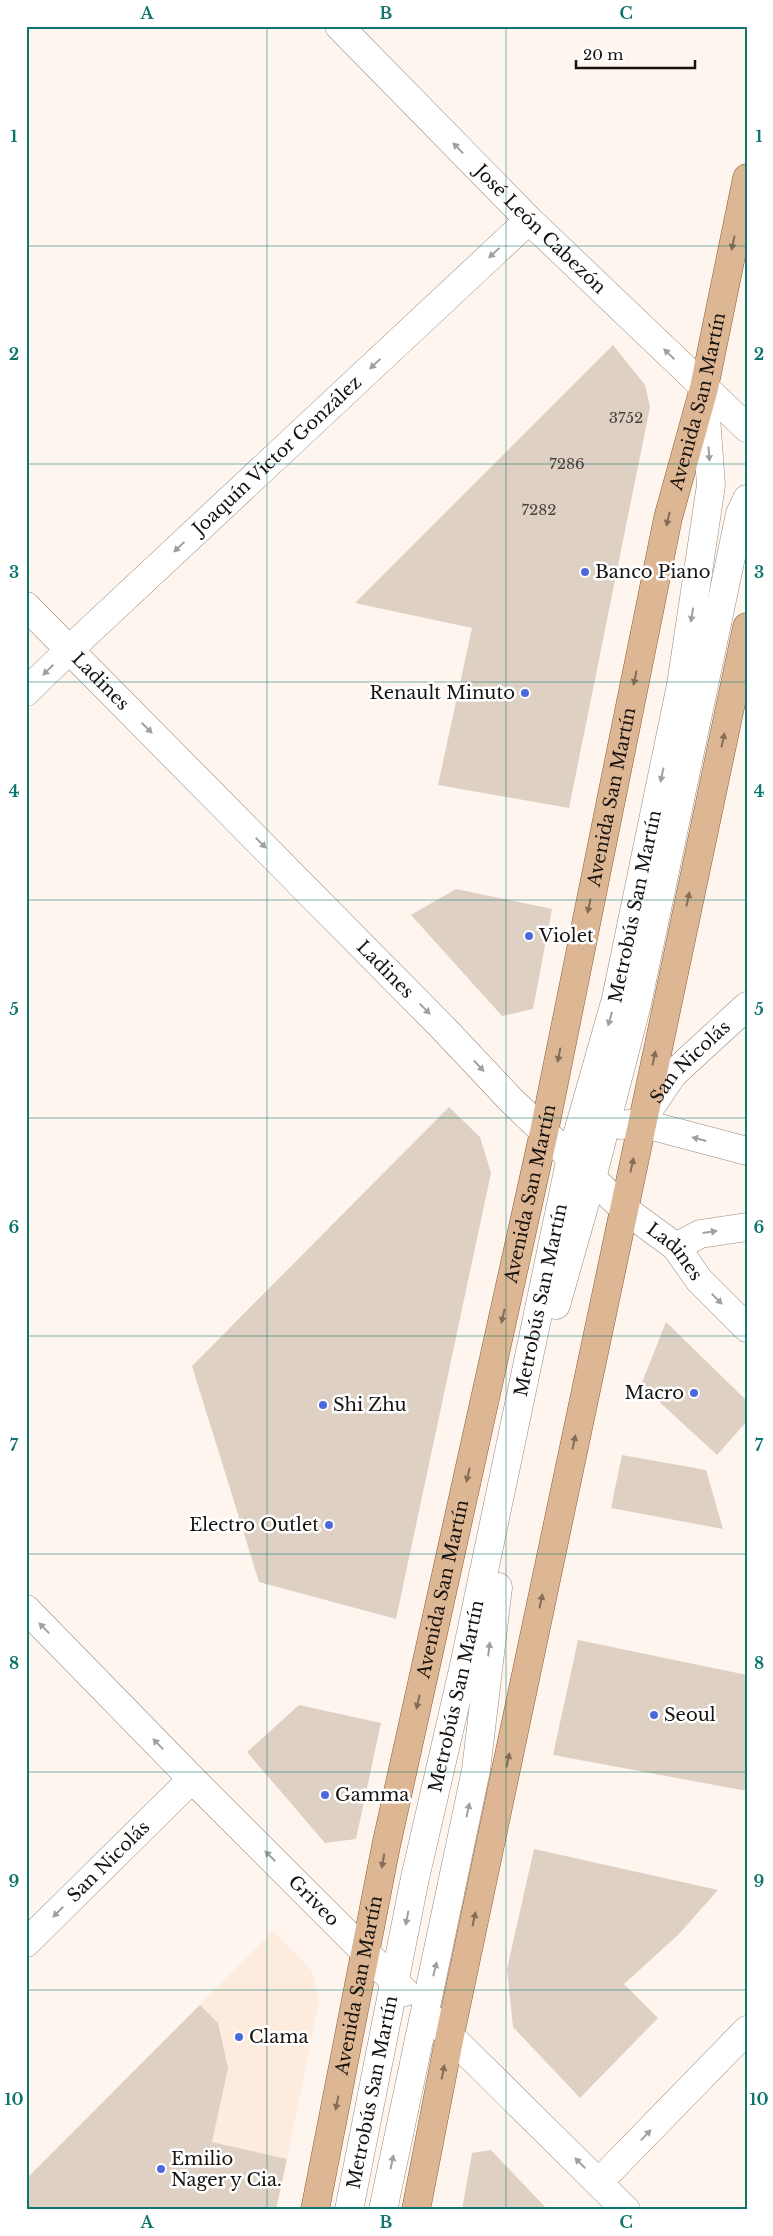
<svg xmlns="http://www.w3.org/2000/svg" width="773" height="2236" viewBox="0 0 773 2236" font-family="'Libre Baskerville',serif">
	<rect width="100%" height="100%" fill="#fef5ee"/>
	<!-- built -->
	<path fill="#fdebdd" d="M 273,1931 L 312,1971 L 319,2001 L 287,2159 L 89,2116 Z"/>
	<!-- building -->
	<g fill="#dfd0c4">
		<path d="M 613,345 L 645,385 L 650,407 L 569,808 L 438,785 L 472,628 L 355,603 Z"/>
		<path d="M 456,889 L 552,909 L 533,1009 L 502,1016 L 411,915 Z"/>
		<path d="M 449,1107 L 480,1137 L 491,1173 L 396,1619 L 259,1582 L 192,1366 Z"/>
		<path d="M 666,1322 L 747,1401 L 747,1421 L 717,1455 L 641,1385 Z"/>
		<path d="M 622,1455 L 706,1470 L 723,1529 L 611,1508 Z"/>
		<path d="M 578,1640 L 747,1675 L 747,1791 L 553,1755 Z"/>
		<path d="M 299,1705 L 381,1723 L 356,1839 L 325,1843 L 247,1752 Z"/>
		<path d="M 534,1849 L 718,1890 L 678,1935 L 624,1984 L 658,2018 L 580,2098 L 513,2027 L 507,1969 Z"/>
		<path d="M 200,2005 L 218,2023 L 228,2068 L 212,2142 L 287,2159 L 276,2210 L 26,2210 L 26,2179 Z"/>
		<path d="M 491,2150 L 548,2210 L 462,2210 L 472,2153 Z"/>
	</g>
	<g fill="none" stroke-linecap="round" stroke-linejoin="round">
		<!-- minor casing -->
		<g stroke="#97897e" stroke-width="29">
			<g id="minor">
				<path id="s1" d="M 339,26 L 529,220 L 747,428"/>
				<path id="s2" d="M 26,606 L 445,1030 L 510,1099 L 623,1208 L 676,1247 L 699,1280 L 747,1328"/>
				<path id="s3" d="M 26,692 L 70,649 L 529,220"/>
				<path id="s4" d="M 642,1120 L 673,1074 L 747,1006"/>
				<path d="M 620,1125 L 641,1123 L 747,1151"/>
				<path d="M 676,1247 L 700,1234 L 747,1227"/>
				<path d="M 556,1305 L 592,1178 L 637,1004 L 740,514 L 747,499"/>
				<path id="s5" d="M 26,1609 L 192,1779 L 405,1992"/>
				<path id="s6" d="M 26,1943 L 192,1779"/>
				<path d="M 434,2020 L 626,2210"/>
				<path d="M 599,2182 L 747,2030"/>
				<path id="s7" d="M 349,2210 L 415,1878 L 464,1666 L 571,1157 L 616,999 L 681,685 L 711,485 L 704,390"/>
				<path d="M 383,2210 L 476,1770 L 498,1587"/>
			</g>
		</g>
		<!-- major casing -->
		<g stroke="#895d37" stroke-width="29">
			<g id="major">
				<path id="s8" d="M 315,2210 L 386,1846 L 544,1132 L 668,518 L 704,388 L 747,178"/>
				<path d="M 416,2210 L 450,2035 L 747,627"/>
			</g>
		</g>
		<!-- minor -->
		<use href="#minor" stroke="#fff" stroke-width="28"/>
		<!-- major -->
		<use href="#major" stroke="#ddb694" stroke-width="28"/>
	</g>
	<!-- one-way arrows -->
	<defs><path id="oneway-solid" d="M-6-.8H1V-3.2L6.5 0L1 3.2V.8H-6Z" transform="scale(1.25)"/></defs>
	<g fill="#a2a09f">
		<use href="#oneway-solid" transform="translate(458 148) rotate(-134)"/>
		<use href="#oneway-solid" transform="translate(494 253) rotate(137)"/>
		<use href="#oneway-solid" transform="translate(669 354) rotate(-136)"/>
		<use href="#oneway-solid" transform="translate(375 364) rotate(137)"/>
		<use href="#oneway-solid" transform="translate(709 454) rotate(86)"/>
		<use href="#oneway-solid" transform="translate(179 547) rotate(137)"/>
		<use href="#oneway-solid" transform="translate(692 615) rotate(99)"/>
		<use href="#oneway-solid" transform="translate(48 670) rotate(135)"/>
		<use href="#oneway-solid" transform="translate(147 728) rotate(45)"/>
		<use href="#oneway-solid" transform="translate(662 775) rotate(102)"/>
		<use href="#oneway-solid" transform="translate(261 843) rotate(45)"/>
		<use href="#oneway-solid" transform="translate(425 1009) rotate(45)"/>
		<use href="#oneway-solid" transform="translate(610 1019) rotate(106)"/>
		<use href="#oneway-solid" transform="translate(479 1066) rotate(47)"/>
		<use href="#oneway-solid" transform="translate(699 1139) rotate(-165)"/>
		<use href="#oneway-solid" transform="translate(710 1232) rotate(-8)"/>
		<use href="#oneway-solid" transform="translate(717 1299) rotate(45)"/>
		<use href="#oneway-solid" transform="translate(44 1628) rotate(-134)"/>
		<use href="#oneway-solid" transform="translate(489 1649) rotate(-83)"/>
		<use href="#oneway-solid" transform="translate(158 1744) rotate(-134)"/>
		<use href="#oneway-solid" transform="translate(468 1810) rotate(-78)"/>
		<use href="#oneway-solid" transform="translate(270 1856) rotate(-135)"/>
		<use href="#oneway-solid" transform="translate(58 1912) rotate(135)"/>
		<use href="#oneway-solid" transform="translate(407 1918) rotate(101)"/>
		<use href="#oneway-solid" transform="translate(435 1969) rotate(-76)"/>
		<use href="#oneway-solid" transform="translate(646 2135) rotate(-46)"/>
		<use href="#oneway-solid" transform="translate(392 2162) rotate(-78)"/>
		<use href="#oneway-solid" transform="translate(580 2163) rotate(-135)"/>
	</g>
	<g fill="#846c58">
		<use href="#oneway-solid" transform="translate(733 243) rotate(102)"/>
		<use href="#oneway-solid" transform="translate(668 519) rotate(103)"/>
		<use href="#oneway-solid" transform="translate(635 678) rotate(102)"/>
		<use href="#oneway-solid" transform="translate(723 740) rotate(-78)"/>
		<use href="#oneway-solid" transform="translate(688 899) rotate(-78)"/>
		<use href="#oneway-solid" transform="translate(589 906) rotate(102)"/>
		<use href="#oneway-solid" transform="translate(559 1055) rotate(101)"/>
		<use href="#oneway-solid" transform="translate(654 1058) rotate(-78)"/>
		<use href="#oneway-solid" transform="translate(632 1165) rotate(-78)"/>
		<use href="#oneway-solid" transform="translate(503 1316) rotate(103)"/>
		<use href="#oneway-solid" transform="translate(574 1442) rotate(-78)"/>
		<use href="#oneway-solid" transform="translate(468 1475) rotate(103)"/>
		<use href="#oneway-solid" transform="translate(541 1601) rotate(-78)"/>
		<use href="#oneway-solid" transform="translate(418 1702) rotate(103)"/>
		<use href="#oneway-solid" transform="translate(508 1760) rotate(-78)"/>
		<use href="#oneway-solid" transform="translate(383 1861) rotate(100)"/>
		<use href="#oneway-solid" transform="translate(474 1919) rotate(-78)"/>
		<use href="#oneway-solid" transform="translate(443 2072) rotate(-79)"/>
		<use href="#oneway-solid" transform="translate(337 2103) rotate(101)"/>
	</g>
	<!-- grid -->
	<path fill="none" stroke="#0f766e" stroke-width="1" stroke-opacity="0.55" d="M 267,26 L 267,2210M 506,26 L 506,2210M 26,246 L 747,246M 26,464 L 747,464M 26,682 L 747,682M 26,900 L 747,900M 26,1118 L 747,1118M 26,1336 L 747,1336M 26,1554 L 747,1554M 26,1772 L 747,1772M 26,1990 L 747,1990"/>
	<!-- markers -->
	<g fill="#4c68dc" stroke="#fff" stroke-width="2">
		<circle cx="585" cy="572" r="5"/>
		<circle cx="525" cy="693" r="5"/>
		<circle cx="529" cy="936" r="5"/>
		<circle cx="694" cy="1393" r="5"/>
		<circle cx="323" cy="1405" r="5"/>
		<circle cx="329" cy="1525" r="5"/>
		<circle cx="654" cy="1715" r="5"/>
		<circle cx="325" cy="1795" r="5"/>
		<circle cx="239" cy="2037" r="5"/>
		<circle cx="161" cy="2169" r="5"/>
	</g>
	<g text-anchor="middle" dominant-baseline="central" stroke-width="5" stroke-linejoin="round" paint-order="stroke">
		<!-- number labels -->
		<g font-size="15" fill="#49423c">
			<text x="626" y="417">3752</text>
			<text x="567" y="463">7286</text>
			<text x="539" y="509">7282</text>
		</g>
		<!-- street labels -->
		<g font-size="18" fill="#17120e" stroke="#fff">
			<text stroke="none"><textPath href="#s1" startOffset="286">José León Cabezón</textPath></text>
			<text stroke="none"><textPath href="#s8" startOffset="1849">Avenida San Martín</textPath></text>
			<text stroke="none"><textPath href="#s3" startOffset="345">Joaquín Victor González</textPath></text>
			<text stroke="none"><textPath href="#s2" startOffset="106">Ladines</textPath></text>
			<text stroke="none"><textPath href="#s8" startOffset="1444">Avenida San Martín</textPath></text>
			<text stroke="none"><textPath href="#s7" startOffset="1335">Metrobús San Martín</textPath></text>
			<text stroke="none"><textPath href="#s2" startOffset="511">Ladines</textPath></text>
			<text stroke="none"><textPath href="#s4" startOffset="76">San Nicolás</textPath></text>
			<text stroke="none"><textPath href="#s8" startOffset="1039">Avenida San Martín</textPath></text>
			<text stroke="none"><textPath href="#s2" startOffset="916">Ladines</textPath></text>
			<text stroke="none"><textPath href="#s7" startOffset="930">Metrobús San Martín</textPath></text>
			<text stroke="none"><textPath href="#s8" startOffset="634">Avenida San Martín</textPath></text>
			<text stroke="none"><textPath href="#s7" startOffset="525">Metrobús San Martín</textPath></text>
			<text stroke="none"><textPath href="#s6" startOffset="116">San Nicolás</textPath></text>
			<text stroke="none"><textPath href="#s5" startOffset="410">Griveo</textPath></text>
			<text stroke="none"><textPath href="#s8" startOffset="229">Avenida San Martín</textPath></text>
			<text stroke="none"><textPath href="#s7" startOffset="120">Metrobús San Martín</textPath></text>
		</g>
		<!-- poi labels -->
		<g font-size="18" fill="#17120e" stroke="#fff" text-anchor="start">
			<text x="595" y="572">Banco Piano</text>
			<text x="515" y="693" text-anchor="end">Renault Minuto</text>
			<text x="539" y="936">Violet</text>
			<text x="684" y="1393" text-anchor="end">Macro</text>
			<text x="333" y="1405">Shi Zhu</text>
			<text x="319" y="1525" text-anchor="end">Electro Outlet</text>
			<text x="664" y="1715">Seoul</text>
			<text x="335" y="1795">Gamma</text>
			<text x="249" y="2037">Clama</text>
			<text x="171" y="2159">Emilio<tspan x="171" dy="21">Nager y Cia.</tspan></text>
		</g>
	</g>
	<!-- border -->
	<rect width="773" height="2236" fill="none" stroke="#ffffff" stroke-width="55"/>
	<!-- scale -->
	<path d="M576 60v8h119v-8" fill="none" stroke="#17120e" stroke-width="2.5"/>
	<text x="583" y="60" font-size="15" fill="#17120e" stroke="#ffffff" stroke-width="4" paint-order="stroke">20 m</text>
	<rect x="28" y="28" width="718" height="2180" fill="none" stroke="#0f766e" stroke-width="2"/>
	<g font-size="16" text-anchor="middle" font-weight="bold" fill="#0f766e">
		<text x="147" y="19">A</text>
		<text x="386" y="19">B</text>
		<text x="626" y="19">C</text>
		<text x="14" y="142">1</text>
		<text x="759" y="142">1</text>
		<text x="14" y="360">2</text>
		<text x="759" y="360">2</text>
		<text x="14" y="578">3</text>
		<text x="759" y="578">3</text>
		<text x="14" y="797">4</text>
		<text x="759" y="797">4</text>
		<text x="14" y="1015">5</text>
		<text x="759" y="1015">5</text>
		<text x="14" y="1233">6</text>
		<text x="759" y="1233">6</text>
		<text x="14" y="1451">7</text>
		<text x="759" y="1451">7</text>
		<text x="14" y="1669">8</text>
		<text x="759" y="1669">8</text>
		<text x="14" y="1887">9</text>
		<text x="759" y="1887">9</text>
		<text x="14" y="2105">10</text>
		<text x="759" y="2105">10</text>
		<text x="147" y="2228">A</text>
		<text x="386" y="2228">B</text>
		<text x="626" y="2228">C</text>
	</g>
</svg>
